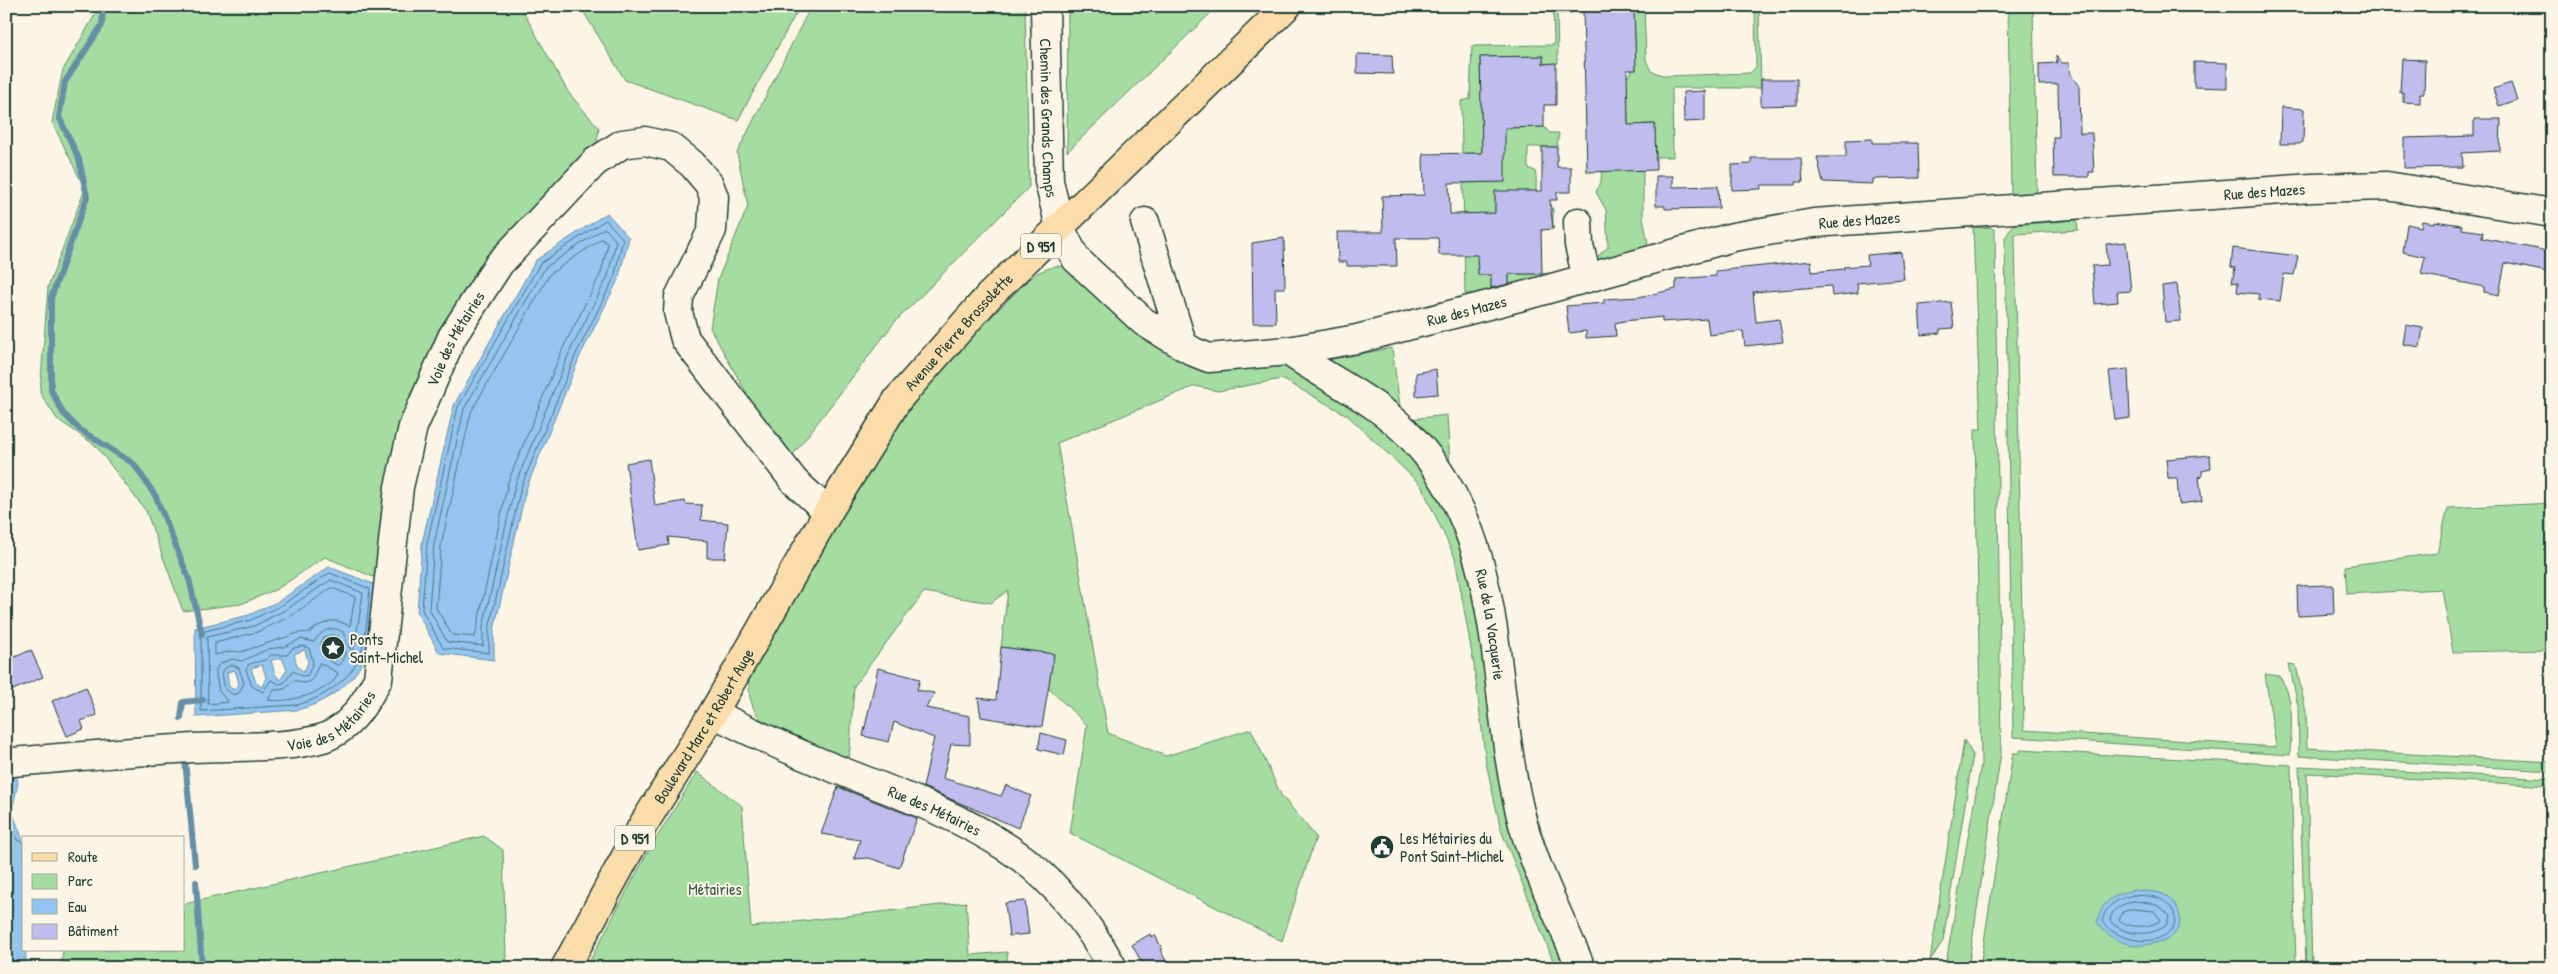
<svg xmlns="http://www.w3.org/2000/svg" width="2558" height="974" viewBox="0 0 2558 974" font-family="'Patrick Hand',sans-serif">
	<rect width="100%" height="100%" fill="#fcf5e5"/>
	<filter id="ink" filterUnits="userSpaceOnUse"><feTurbulence type="fractalNoise" baseFrequency=".02" numOctaves="2"/><feDisplacementMap in="SourceGraphic" scale="10" xChannelSelector="R" yChannelSelector="G"/><feConvolveMatrix kernelMatrix="1 2 1 2 8 2 1 2 1" color-interpolation-filters="sRGB"/></filter>
	<g filter="url(#ink)">
		<!-- green -->
		<g fill="#a4dca1" stroke="#628c6a" fill-rule="evenodd">
			<path d="M 93,6 L 520,6 L 568,92 L 599,128 L 596,149 L 471,284 L 381,580 L 325,557 L 277,589 L 241,604 L 183,611 L 146,511 L 95,445 L 57,419 L 40,393 L 48,287 L 85,189 L 52,122 L 63,70 L 96,13 Z"/>
			<path d="M 580,6 L 800,6 L 738,120 L 625,80 Z"/>
			<path d="M 811,6 L 1025,6 L 1029,187 L 894,323 L 792,456 L 757,412 L 710,328 L 718,279 L 748,206 L 737,153 Z"/>
			<path d="M 1068,6 L 1218,6 L 1067,152 Z"/>
			<path d="M 1553,6 L 1579,6 L 1573,13 L 1557,14 L 1558,63 L 1543,64 L 1543,56 L 1480,57 L 1482,153 L 1462,153 L 1461,101 L 1470,99 L 1472,46 L 1554,45 Z"/>
			<path d="M 1590,6 L 1644,6 L 1646,60 L 1651,71 L 1665,76 L 1750,73 L 1756,67 L 1755,6 L 1759,6 L 1761,88 L 1672,88 L 1673,157 L 1656,157 L 1655,124 L 1643,124 L 1643,218 L 1648,242 L 1645,250 L 1596,262 L 1598,256 L 1608,247 L 1606,210 L 1596,192 L 1601,181 L 1602,171 L 1629,170 L 1627,82 L 1585,77 L 1629,76 L 1632,70 L 1636,70 L 1634,9 L 1583,10 Z"/>
			<path d="M 2008,6 L 2033,6 L 2037,193 L 2011,195 Z"/>
			<path d="M 1544,127 L 1550,133 L 1559,133 L 1557,147 L 1528,147 L 1528,168 L 1535,171 C 1540,191 1527,202 1553,209 L 1553,229 L 1551,211 L 1541,233 L 1532,233 L 1477,214 L 1478,275 L 1558,273 L 1509,286 L 1509,276 L 1491,277 L 1491,291 L 1481,294 L 1465,294 L 1463,183 L 1498,182 L 1498,167 L 1505,128 ZM 1530,191 L 1530,210 L 1495,210 L 1495,192 Z"/>
			<path d="M 2077,220 L 2078,230 L 2015,234 L 2024,730 L 2276,747 L 2265,674 L 2279,676 C 2296,698 2291,729 2290,755 L 2013,737 L 2005,238 L 2013,225 Z"/>
			<path d="M 1990,227 L 1995,230 L 2001,753 L 1968,968 L 1945,968 L 1981,764 L 1975,429 L 1981,429 L 1973,228 Z"/>
			<path d="M 1055,266 L 1068,267 L 1132,325 L 1279,362 L 1385,418 L 1464,528 L 1502,727 L 1577,968 L 1556,968 L 1501,830 L 1486,763 L 1474,665 L 1455,558 L 1421,485 L 1347,415 L 1282,379 L 1218,391 L 1195,386 L 1057,443 L 1108,733 L 1166,756 L 1251,729 L 1281,795 L 1316,837 L 1282,941 L 1070,833 L 1087,725 L 1048,688 L 1054,654 L 1001,647 L 1008,590 L 991,603 L 924,592 L 854,686 L 849,761 C 834,754 772,731 763,722 C 751,709 748,695 749,679 L 887,440 L 928,385 L 969,339 L 1026,282 L 1039,272 Z"/>
			<path d="M 1392,348 L 1401,413 L 1410,419 L 1447,415 L 1450,464 L 1484,534 L 1528,788 L 1556,877 L 1541,857 L 1449,479 L 1317,362 Z"/>
			<path d="M 2552,503 L 2552,650 L 2453,652 L 2442,589 L 2347,594 L 2345,566 L 2437,553 L 2448,508 Z"/>
			<path d="M 2289,664 L 2296,665 L 2306,712 L 2307,748 L 2552,762 L 2552,771 L 2299,756 L 2298,706 Z"/>
			<path d="M 1964,740 L 1973,755 L 1943,941 L 1930,961 Z"/>
			<path d="M 2020,750 L 2291,765 L 2296,968 L 1980,968 L 2013,753 L 2020,753 Z"/>
			<path d="M 2299,766 L 2552,779 L 2552,786 L 2307,773 L 2312,968 L 2306,968 Z"/>
			<path d="M 697,772 L 742,806 L 751,927 L 966,902 L 970,955 L 1007,952 L 1008,968 L 586,968 L 646,855 Z"/>
			<path d="M 484,836 L 503,850 L 506,957 L 503,968 L 61,968 L 63,950 L 184,950 L 184,904 Z"/>
		</g>
		<!-- water -->
		<g fill="#94c5f0" stroke="#658fa5" fill-rule="evenodd">
			<path d="M 607,213 L 629,238 L 618,280 L 580,356 L 526,489 L 494,630 L 494,660 L 439,653 L 417,612 L 422,543 L 454,405 L 536,260 Z"/>
			<path d="M 329,567 L 376,585 C 374,601 370,649 363,661 C 351,686 323,704 297,710 L 196,717 L 195,628 L 249,615 L 279,601 ZM 335,639 L 340,654 L 336,661 L 326,642 ZM 305,650 L 308,662 L 304,672 L 297,666 L 294,654 ZM 282,658 L 287,670 L 280,680 L 275,674 L 271,660 ZM 262,665 L 266,677 L 262,687 L 256,683 L 251,668 ZM 235,670 L 239,684 L 235,690 L 229,687 L 227,672 Z"/>
			<path d="M 6,748 L 15,768 L 18,783 L 12,811 L 22,838 L 24,856 L 26,968 L 6,968 Z"/>
			<path d="M 2133,890 C 2141,891 2152,891 2160,893 C 2176,898 2187,919 2175,933 C 2173,937 2166,939 2162,941 C 2137,950 2112,944 2097,922 C 2103,900 2112,896 2133,890 Z"/>
		</g>
		<g fill="none" stroke-linecap="round" stroke-linejoin="round">
			<!-- shore -->
			<g stroke="#4e737f" stroke-width="1">
				<path d="M 606,220 L 623,239 L 614,278 L 576,354 L 521,487 L 489,629 L 489,653 L 443,648 L 422,610 L 427,543 L 458,407 L 540,264 Z"/>
				<path d="M 603,229 L 606,229 L 616,241 L 608,276 L 570,351 L 515,485 L 483,627 L 483,646 L 447,642 L 429,609 L 434,544 L 464,409 L 545,268 Z"/>
				<path d="M 602,239 L 608,244 L 601,273 L 563,348 L 508,482 L 475,637 L 452,635 L 436,608 L 441,546 L 471,412 L 550,274 Z"/>
				<path d="M 330,573 L 370,589 C 368,607 366,643 359,658 C 349,681 320,700 296,705 L 201,711 L 201,632 L 251,620 L 282,605 Z"/>
				<path d="M 331,580 L 363,593 L 354,650 L 350,649 L 343,632 C 331,624 320,632 314,642 L 301,639 L 284,647 L 268,649 L 242,661 L 233,659 L 221,663 L 216,669 L 216,675 L 219,691 L 228,702 L 208,704 L 207,637 L 254,626 L 285,610 Z"/>
				<path d="M 332,588 L 355,597 L 350,626 L 338,621 L 330,621 L 318,626 L 310,632 L 298,633 L 241,652 L 232,651 L 215,655 L 215,643 L 257,632 L 289,617 Z"/>
				<path d="M 333,635 L 339,637 L 345,654 L 341,663 L 337,665 L 328,660 L 321,644 L 323,638 Z"/>
				<path d="M 302,646 L 309,648 L 313,662 L 308,675 L 302,676 L 293,671 L 284,683 L 279,684 L 271,680 L 263,692 L 252,686 L 246,670 L 249,664 L 265,660 L 271,655 L 287,655 L 292,649 Z"/>
				<path d="M 320,663 L 338,673 C 334,692 285,704 268,700 L 274,690 L 285,689 L 294,680 L 304,683 L 311,681 Z"/>
				<path d="M 233,665 L 239,668 L 244,683 L 239,693 L 234,695 L 225,689 L 222,673 L 225,668 Z"/>
				<path d="M 12,778 L 7,812 L 17,840 L 24,843"/>
				<path d="M 2133,895 C 2141,896 2153,895 2160,899 C 2171,904 2181,918 2171,930 C 2155,949 2114,940 2102,921 C 2106,904 2118,899 2133,895 Z"/>
				<path d="M 2134,901 C 2148,903 2161,903 2169,916 L 2166,926 C 2148,937 2125,936 2110,921 C 2111,908 2123,904 2134,901 Z"/>
				<path d="M 2134,909 L 2154,911 L 2161,920 C 2149,928 2131,929 2119,920 L 2123,912 Z"/>
			</g>
			<!-- stream -->
			<g stroke="#658fa5" stroke-width="6">
				<path d="M 103,6 L 102,25 L 65,82 L 59,117 L 79,159 L 87,197 L 51,298 L 51,390 L 63,413 L 79,429 L 134,464 L 156,497 L 189,579 L 202,634"/>
				<path d="M 181,718 L 183,702 L 203,700"/>
				<path d="M 185,760 L 195,865"/>
				<path d="M 196,882 L 202,968"/>
			</g>
		</g>
		<!-- building -->
		<g fill="#c0bcee" stroke="#1f3d34">
			<path d="M 1634,9 L 1636,70 L 1627,70 L 1628,125 L 1655,124 L 1656,170 L 1587,172 L 1583,10 Z"/>
			<path d="M 1357,54 L 1392,55 L 1393,74 L 1357,73 Z"/>
			<path d="M 1543,56 L 1543,64 L 1556,63 L 1556,105 L 1544,105 L 1544,127 L 1505,128 L 1505,182 L 1449,183 L 1450,214 L 1495,213 L 1495,191 L 1542,191 L 1542,147 L 1557,147 L 1557,167 L 1571,167 L 1571,192 L 1557,192 L 1557,200 L 1550,200 L 1553,229 L 1541,230 L 1542,274 L 1509,274 L 1509,284 L 1491,288 L 1491,275 L 1478,275 L 1477,255 L 1439,255 L 1438,238 L 1396,238 L 1397,266 L 1347,266 L 1347,262 L 1338,262 L 1337,232 L 1383,232 L 1382,196 L 1424,195 L 1423,154 L 1482,153 L 1480,57 Z"/>
			<path d="M 2056,56 L 2062,63 L 2069,63 L 2070,74 L 2079,86 L 2080,133 L 2092,133 L 2094,172 L 2089,172 L 2089,177 L 2054,177 L 2053,137 L 2059,137 L 2058,84 L 2039,85 L 2039,64 L 2057,63 Z"/>
			<path d="M 2402,59 L 2425,60 L 2424,93 L 2420,93 L 2420,103 L 2403,102 L 2403,92 L 2400,92 Z"/>
			<path d="M 2194,62 L 2227,63 L 2227,88 L 2194,87 Z"/>
			<path d="M 1761,79 L 1797,79 L 1797,105 L 1761,106 Z"/>
			<path d="M 2511,83 L 2517,100 L 2499,106 L 2493,89 Z"/>
			<path d="M 1705,91 L 1705,121 L 1684,122 L 1683,92 Z"/>
			<path d="M 2281,107 L 2304,109 L 2303,142 L 2299,144 L 2280,144 Z"/>
			<path d="M 2474,119 L 2501,119 L 2500,151 L 2462,153 L 2463,167 L 2404,168 L 2404,138 L 2474,136 Z"/>
			<path d="M 1872,139 L 1872,143 L 1918,143 L 1919,178 L 1873,179 L 1873,184 L 1823,182 L 1817,157 L 1846,157 L 1846,140 Z"/>
			<path d="M 1751,158 L 1801,158 L 1803,182 L 1796,182 L 1796,185 L 1761,185 L 1761,189 L 1732,190 L 1732,165 L 1751,164 Z"/>
			<path d="M 1656,176 L 1673,176 L 1673,187 L 1718,186 L 1719,208 L 1665,209 L 1665,206 L 1656,206 Z"/>
			<path d="M 2422,221 L 2434,223 L 2434,221 L 2462,225 L 2462,229 L 2483,232 L 2482,238 L 2552,252 L 2552,273 L 2505,263 L 2499,295 L 2484,292 L 2484,287 L 2421,274 L 2425,257 L 2403,252 L 2407,224 L 2421,227 Z"/>
			<path d="M 1284,238 L 1285,288 L 1275,288 L 1276,323 L 1253,323 L 1252,243 Z"/>
			<path d="M 2126,242 L 2131,291 L 2117,292 L 2118,302 L 2095,304 L 2092,266 L 2108,265 L 2106,244 Z"/>
			<path d="M 2233,248 L 2298,256 L 2294,275 L 2284,274 L 2280,301 L 2258,299 L 2259,294 L 2237,292 L 2238,283 L 2232,282 L 2235,268 L 2231,267 Z"/>
			<path d="M 1901,252 L 1904,279 L 1857,283 L 1858,293 L 1832,296 L 1831,286 L 1753,292 L 1756,322 L 1779,319 L 1783,342 L 1745,346 L 1743,331 L 1709,335 L 1707,319 L 1662,322 L 1662,317 L 1624,321 L 1615,323 L 1616,336 L 1586,338 L 1586,331 L 1569,333 L 1566,306 L 1604,303 L 1604,299 L 1639,297 L 1676,289 L 1676,279 L 1716,276 L 1715,271 L 1811,261 L 1812,272 L 1844,269 L 1843,267 L 1868,265 L 1867,255 Z"/>
			<path d="M 2177,284 L 2181,321 L 2165,322 L 2162,286 Z"/>
			<path d="M 1951,302 L 1954,328 L 1940,329 L 1940,333 L 1921,335 L 1919,305 Z"/>
			<path d="M 2406,325 L 2423,328 L 2420,347 L 2403,344 Z"/>
			<path d="M 1436,369 L 1438,394 L 1416,396 L 1416,373 Z"/>
			<path d="M 2128,369 L 2130,418 L 2115,420 L 2109,371 Z"/>
			<path d="M 2210,455 L 2211,469 L 2202,471 L 2202,476 L 2199,477 L 2202,501 L 2179,504 L 2177,478 L 2168,478 L 2166,459 Z"/>
			<path d="M 649,459 L 655,506 L 685,501 L 686,504 L 702,505 L 701,520 L 728,523 L 725,558 L 707,558 L 707,541 L 668,537 L 669,545 L 638,550 L 626,463 Z"/>
			<path d="M 2333,585 L 2334,614 L 2298,616 L 2297,586 Z"/>
			<path d="M 1001,647 L 1054,654 L 1042,727 L 981,717 L 978,698 L 996,700 Z"/>
			<path d="M 31,650 L 43,677 L 6,693 L 6,661 Z"/>
			<path d="M 878,668 L 920,679 L 917,690 L 934,693 L 926,708 L 970,716 L 970,745 L 951,744 L 943,778 L 1001,796 L 1006,785 L 1031,796 L 1018,828 L 923,787 L 934,738 L 894,722 L 889,742 L 863,736 Z"/>
			<path d="M 86,687 L 97,715 L 81,721 L 84,729 L 67,736 L 52,701 Z"/>
			<path d="M 1041,733 L 1067,740 L 1064,755 L 1038,749 Z"/>
			<path d="M 838,787 L 917,818 L 899,868 L 869,858 L 854,859 L 860,840 L 821,834 Z"/>
			<path d="M 1025,901 L 1029,934 L 1009,936 L 1005,903 Z"/>
			<path d="M 1150,934 L 1151,937 L 1155,935 L 1162,949 L 1160,950 L 1170,968 L 1145,968 L 1132,945 Z"/>
		</g>
		<g fill="none" stroke-linecap="round" stroke-linejoin="round">
			<!-- minor casing -->
			<g stroke="#1f3d34" stroke-width="31">
				<g id="minor">
					<path id="s1" d="M 1045,6 L 1049,181 L 1060,228 L 1076,259 L 1144,322 L 1194,352 L 1209,358 L 1288,351 L 1357,339 L 1527,295 L 1733,237 L 1814,223 L 2312,188 L 2387,186 L 2552,213"/>
					<path d="M 1145,222 L 1183,346"/>
					<path d="M 1578,222 L 1579,245 L 1587,278"/>
					<path id="s2" d="M 1288,351 C 1331,381 1379,401 1414,440 C 1512,547 1488,695 1523,824 C 1536,871 1562,922 1581,968"/>
					<path id="s3" d="M 713,713 C 750,732 787,749 826,765 C 888,790 953,812 1009,849 C 1053,878 1088,923 1113,968"/>
					<path id="s4" d="M 6,764 L 13,762 C 73,757 134,751 194,748 C 232,746 288,749 323,738 C 350,729 365,703 378,679 L 399,487 L 413,427 L 452,337 L 499,264 L 595,162 L 622,144 L 645,141 L 671,147 L 692,164 L 709,184 L 714,197 L 712,230 L 679,297 L 678,312 L 685,339 L 794,481 L 828,512"/>
				</g>
			</g>
			<!-- major casing -->
			<g stroke="#1f3d34" stroke-width="31">
				<g id="major">
					<path id="s5" d="M 565,968 L 643,825 L 713,713 L 828,512 L 898,399 L 989,296 L 1287,6"/>
				</g>
			</g>
			<!-- minor -->
			<use href="#minor" stroke="#fcf5e5" stroke-width="28"/>
			<!-- major -->
			<use href="#major" stroke="#fbddab" stroke-width="28"/>
		</g>
	</g>
	<!-- icons -->
	<defs>
		<g id="sight-disc" transform="scale(1.25)"><circle r="9.5" fill="#1f3d34" stroke="#fcf5e5"/><path d="M0-6L1.8-2.2L6-1.7L2.9 1.2L3.7 5.4L0 3.3L-3.7 5.4L-2.9 1.2L-6-1.7L-1.8-2.2Z" fill="#fff"/></g>
		<g id="civic-disc" transform="scale(1.25)"><circle r="9.5" fill="#1f3d34" stroke="#fcf5e5"/><path d="M-.6-6.5H3V-4.5H.6V-3L4-1V1h2V6H-6V1h2V-1L-.6-3ZM-1.2 2.5V6h2.4V2.5Z" fill="#fff"/></g>
	</defs>
	<g fill-rule="evenodd">
		<use href="#sight-disc" x="333" y="648"/>
		<use href="#civic-disc" x="1382" y="847"/>
	</g>
	<g text-anchor="middle" dominant-baseline="central" stroke-width="4" stroke-linejoin="round" paint-order="stroke">
		<!-- shield labels -->
		<g fill="#fcf5e5" stroke="#617469" stroke-width="1">
			<rect x="1021" y="233.5" width="40" height="25" rx="4"/>
			<rect x="615" y="825.5" width="40" height="25" rx="4"/>
		</g>
		<g font-size="15" font-weight="bold" fill="#1f3d34">
			<text x="1041" y="246">D 951</text>
			<text x="635" y="838">D 951</text>
		</g>
		<!-- street labels -->
		<g font-size="16" fill="#1f3d34" stroke="#fcf5e5">
			<text stroke="none"><textPath href="#s1" startOffset="112">Chemin des Grands Champs</textPath></text>
			<text stroke="none"><textPath href="#s1" startOffset="1498">Rue des Mazes</textPath></text>
			<text stroke="none"><textPath href="#s1" startOffset="1092">Rue des Mazes</textPath></text>
			<text stroke="none"><textPath href="#s1" startOffset="688">Rue des Mazes</textPath></text>
			<text stroke="none"><textPath href="#s5" startOffset="750">Avenue Pierre Brossolette</textPath></text>
			<text stroke="none"><textPath href="#s4" startOffset="754">Voie des Métairies</textPath></text>
			<text stroke="none"><textPath href="#s2" startOffset="358">Rue de la Vacquerie</textPath></text>
			<text stroke="none"><textPath href="#s4" startOffset="334">Voie des Métairies</textPath></text>
			<text stroke="none"><textPath href="#s5" startOffset="279">Boulevard Marc et Robert Auge</textPath></text>
			<text stroke="none"><textPath href="#s3" startOffset="242">Rue des Métairies</textPath></text>
		</g>
		<!-- poi labels -->
		<g font-size="16" fill="#1f3d34" stroke="#fcf5e5" text-anchor="start">
			<text x="350" y="639">Ponts<tspan x="350" dy="18">Saint-Michel</tspan></text>
			<text x="1400" y="838">Les Métairies du<tspan x="1400" dy="18">Pont Saint-Michel</tspan></text>
		</g>
		<!-- park labels -->
		<g font-size="16" fill="#3a5d4a" stroke="#fcf5e5">
			<text x="715" y="889">Métairies</text>
		</g>
	</g>
	<!-- margin -->
	<rect width="2558" height="974" fill="none" stroke="#fcf5e5" stroke-width="25"/>
	<rect x="12" y="12" width="2533" height="949" fill="none" stroke="#1f3d34" stroke-width="2" filter="url(#ink)"/>
	<!-- legend -->
	<rect x="22" y="836" width="162" height="115" fill="#fcf5e5" stroke="#a4ab9e"/>
	<rect x="32" y="853" width="25" height="8" fill="#fbddab" stroke="#a4ab9e"/>
	<text x="68" y="862" font-size="15" fill="#1f3d34">Route</text>
	<rect x="32" y="874" width="25" height="15" fill="#a4dca1" stroke="#a4ab9e"/>
	<text x="68" y="886" font-size="15" fill="#1f3d34">Parc</text>
	<rect x="32" y="899" width="25" height="15" fill="#94c5f0" stroke="#a4ab9e"/>
	<text x="68" y="912" font-size="15" fill="#1f3d34">Eau</text>
	<rect x="32" y="924" width="25" height="15" fill="#c0bcee" stroke="#a4ab9e"/>
	<text x="68" y="936" font-size="15" fill="#1f3d34">Bâtiment</text>
</svg>
